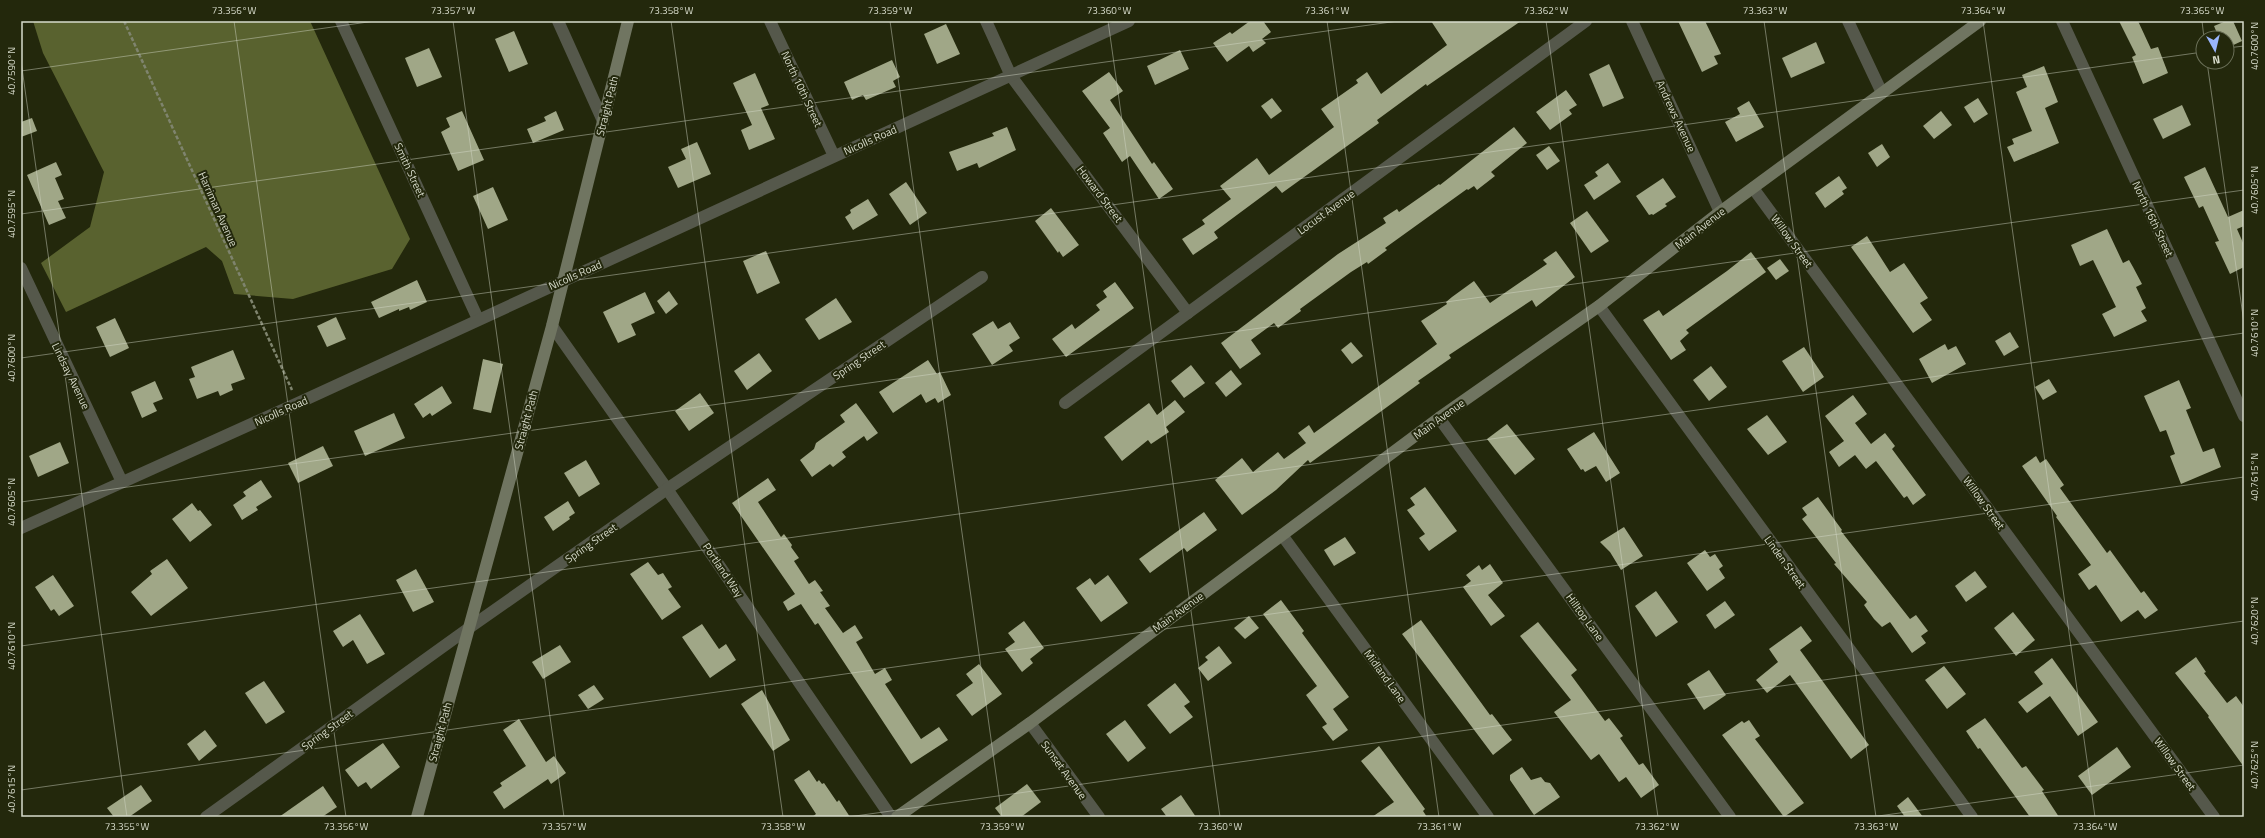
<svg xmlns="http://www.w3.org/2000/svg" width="2265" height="838" viewBox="0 0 2265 838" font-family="'Titillium Web',sans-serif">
	<rect width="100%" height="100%" fill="#23280c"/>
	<!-- forest -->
	<path fill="#59622f" d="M 33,21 L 310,21 L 410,239 L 392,269 L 293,299 L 234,294 L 222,261 L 206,247 L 66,312 L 41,263 L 90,227 L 104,172 L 43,53 Z"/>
	<!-- building -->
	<g fill="#a0a787">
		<path d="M 1250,21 L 1263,21 L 1271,32 L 1262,39 L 1266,43 L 1253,52 L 1249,46 L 1227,62 L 1213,43 L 1230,32 L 1232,34 Z"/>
		<path d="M 1431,21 L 1521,21 L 1427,86 L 1426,84 L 1377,120 L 1379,123 L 1282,193 L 1276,186 L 1214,232 L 1218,238 L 1193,255 L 1182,239 L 1205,224 L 1202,220 L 1231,199 L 1220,186 L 1257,158 L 1269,175 L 1334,127 L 1321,109 L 1358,83 L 1356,80 L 1367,72 L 1381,94 L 1447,45 Z"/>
		<path d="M 1678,21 L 1705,21 L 1721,54 L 1714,56 L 1718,64 L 1702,72 Z"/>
		<path d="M 2119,21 L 2138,21 L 2151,49 L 2158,47 L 2168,73 L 2143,84 L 2132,57 L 2136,55 Z"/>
		<path d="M 2226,21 L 2233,21 L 2242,41 L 2227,48 L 2227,38 L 2219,38 L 2214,26 Z"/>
		<path d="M 946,24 L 960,54 L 937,64 L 924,34 Z"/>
		<path d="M 514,31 L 528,64 L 509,72 L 495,39 Z"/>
		<path d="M 1816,42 L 1825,63 L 1791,78 L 1782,58 Z"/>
		<path d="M 429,48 L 442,77 L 417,87 L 405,58 Z"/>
		<path d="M 1180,50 L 1189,69 L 1155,85 L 1147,66 Z"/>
		<path d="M 892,60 L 900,77 L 893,81 L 896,87 L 866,100 L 863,95 L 852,100 L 844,82 Z"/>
		<path d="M 1609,64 L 1624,98 L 1603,107 L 1589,74 Z"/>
		<path d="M 2044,66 L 2058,102 L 2045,108 L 2059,143 L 2014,162 L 2007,147 L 2014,144 L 2012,139 L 2032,131 L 2016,92 L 2027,87 L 2022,75 Z"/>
		<path d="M 1109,72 L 1123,91 L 1110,100 L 1152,164 L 1154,162 L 1173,189 L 1159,199 L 1130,156 L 1122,162 L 1103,133 L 1110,128 L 1082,91 Z"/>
		<path d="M 755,73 L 769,105 L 761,108 L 775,139 L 749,150 L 741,130 L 752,125 L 733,83 Z"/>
		<path d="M 1566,90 L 1577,105 L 1569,110 L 1572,114 L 1550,130 L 1536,112 Z"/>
		<path d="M 1272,98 L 1282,111 L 1271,119 L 1261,106 Z"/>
		<path d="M 1978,98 L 1988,114 L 1974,123 L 1964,107 Z"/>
		<path d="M 1749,101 L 1764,127 L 1736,142 L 1725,122 L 1740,114 L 1737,108 Z"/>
		<path d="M 2182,105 L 2191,125 L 2163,139 L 2153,119 Z"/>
		<path d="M 462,111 L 484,160 L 458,171 L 441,132 L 450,127 L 446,118 Z"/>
		<path d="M 556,111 L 564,130 L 533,143 L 527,129 L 546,121 L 544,117 Z"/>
		<path d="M 1941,111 L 1952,125 L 1934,139 L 1923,126 Z"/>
		<path d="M 32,118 L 37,131 L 21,137 L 21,122 Z"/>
		<path d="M 1007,127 L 1016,150 L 979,168 L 977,163 L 957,171 L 949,152 L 994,136 L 992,133 Z"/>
		<path d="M 1514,127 L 1527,143 L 1491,172 L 1495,176 L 1477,190 L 1474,186 L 1468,190 L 1467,189 L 1385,248 L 1387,250 L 1368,264 L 1367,262 L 1351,272 L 1300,309 L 1301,311 L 1278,328 L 1274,323 L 1251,340 L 1261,354 L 1240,369 L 1221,343 L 1338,254 L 1386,223 L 1383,218 L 1397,209 L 1399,212 L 1439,184 L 1440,185 Z"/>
		<path d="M 697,142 L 711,174 L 678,188 L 668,167 L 686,159 L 681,149 Z"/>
		<path d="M 1882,144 L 1890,157 L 1877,167 L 1868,153 Z"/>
		<path d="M 1549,146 L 1560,161 L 1547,170 L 1536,155 Z"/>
		<path d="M 56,162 L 62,175 L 55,178 L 64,199 L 58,201 L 66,218 L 49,225 L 27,175 Z"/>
		<path d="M 1608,163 L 1621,182 L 1594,200 L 1584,185 L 1598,176 L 1595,172 Z"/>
		<path d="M 2205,167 L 2228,217 L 2244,210 L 2244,226 L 2237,229 L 2244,245 L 2244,267 L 2230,274 L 2215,242 L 2219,241 L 2203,206 L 2199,208 L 2184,177 Z"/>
		<path d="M 1839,176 L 1847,188 L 1842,191 L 1844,194 L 1825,208 L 1815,193 Z"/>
		<path d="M 1663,178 L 1676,197 L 1665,204 L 1667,206 L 1653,215 L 1652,214 L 1649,215 L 1636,196 Z"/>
		<path d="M 906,182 L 927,213 L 910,225 L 889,194 Z"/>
		<path d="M 493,187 L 508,220 L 488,229 L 473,196 Z"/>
		<path d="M 868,199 L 878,215 L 853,230 L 845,217 L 851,213 L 850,210 Z"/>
		<path d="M 1051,208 L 1079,245 L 1063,257 L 1059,251 L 1058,253 L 1035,221 Z"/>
		<path d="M 1587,211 L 1609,241 L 1591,253 L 1570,223 Z"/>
		<path d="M 2107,229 L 2123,263 L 2129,260 L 2133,267 L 2142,284 L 2136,287 L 2146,308 L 2141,311 L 2147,321 L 2114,337 L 2102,314 L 2116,307 L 2093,260 L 2080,266 L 2071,245 Z"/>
		<path d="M 1867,236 L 1890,272 L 1904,263 L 1928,298 L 1920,303 L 1932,320 L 1913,333 L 1851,247 Z"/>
		<path d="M 766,251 L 780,283 L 757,294 L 743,261 Z"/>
		<path d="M 1556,251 L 1575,277 L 1536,307 L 1532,300 L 1449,355 L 1451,358 L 1418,381 L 1420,383 L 1310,463 L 1308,460 L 1276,490 L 1242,515 L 1215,480 L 1242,458 L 1253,472 L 1278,452 L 1284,459 L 1306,443 L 1298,433 L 1309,425 L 1314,433 L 1437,344 L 1421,321 L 1447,304 L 1446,302 L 1452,297 L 1474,281 L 1490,303 L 1547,264 L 1543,260 Z"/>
		<path d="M 1751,252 L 1766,272 L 1686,330 L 1689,333 L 1680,341 L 1686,350 L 1671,360 L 1643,320 L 1659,310 L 1663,316 L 1727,271 Z"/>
		<path d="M 1780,259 L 1789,271 L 1776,280 L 1767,268 Z"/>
		<path d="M 417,280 L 427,302 L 410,310 L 409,307 L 399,311 L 399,309 L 379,318 L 371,302 Z"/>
		<path d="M 1115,282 L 1134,308 L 1066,357 L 1052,339 L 1072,324 L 1075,329 L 1100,310 L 1096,305 L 1107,297 L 1103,291 Z"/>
		<path d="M 669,291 L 678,304 L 666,314 L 657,301 Z"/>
		<path d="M 645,292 L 655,313 L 631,324 L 636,335 L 618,343 L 603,312 Z"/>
		<path d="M 836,298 L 852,322 L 819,340 L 805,319 Z"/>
		<path d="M 336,317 L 346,339 L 327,347 L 317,326 Z"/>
		<path d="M 115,318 L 129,348 L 110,357 L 96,327 Z"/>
		<path d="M 993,321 L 998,329 L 1010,322 L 1020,338 L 1009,345 L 1013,351 L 992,365 L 972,334 Z"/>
		<path d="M 2010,332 L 2019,347 L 2004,356 L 1995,341 Z"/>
		<path d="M 1351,342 L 1363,356 L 1352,364 L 1341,350 Z"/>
		<path d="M 1945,344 L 1948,350 L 1956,346 L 1966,364 L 1932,383 L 1919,359 Z"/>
		<path d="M 1804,347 L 1824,377 L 1803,392 L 1782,361 Z"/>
		<path d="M 233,350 L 245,379 L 231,384 L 233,390 L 220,396 L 218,391 L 197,399 L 189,379 L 195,377 L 191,367 Z"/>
		<path d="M 759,353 L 772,371 L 747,390 L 734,371 Z"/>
		<path d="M 483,359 L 503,364 L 491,413 L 473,409 Z"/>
		<path d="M 928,360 L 937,374 L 940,372 L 951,395 L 938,403 L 935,398 L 926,403 L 921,394 L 893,413 L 879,392 Z"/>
		<path d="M 1191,365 L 1205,383 L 1184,398 L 1171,381 Z"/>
		<path d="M 1711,366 L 1727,387 L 1709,401 L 1693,380 Z"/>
		<path d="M 1231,370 L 1242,384 L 1226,397 L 1215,383 Z"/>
		<path d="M 2049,379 L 2057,392 L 2043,400 L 2035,387 Z"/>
		<path d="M 2179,380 L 2191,408 L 2186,410 L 2203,452 L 2214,448 L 2221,467 L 2181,484 L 2170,456 L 2175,454 L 2166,430 L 2160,432 L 2144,396 Z"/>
		<path d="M 155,381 L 163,399 L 153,403 L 157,411 L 142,418 L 131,392 Z"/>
		<path d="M 442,386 L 452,403 L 432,416 L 430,413 L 423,418 L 414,404 Z"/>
		<path d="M 700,393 L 714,413 L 689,431 L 675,411 Z"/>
		<path d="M 1853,395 L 1867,414 L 1855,423 L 1871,444 L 1885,433 L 1895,446 L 1892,449 L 1926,495 L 1913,505 L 1907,496 L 1904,498 L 1876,461 L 1866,469 L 1855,455 L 1839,467 L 1829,452 L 1844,441 L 1825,416 Z"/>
		<path d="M 1175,400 L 1185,412 L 1166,427 L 1169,432 L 1151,444 L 1148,440 L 1122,461 L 1104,437 L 1149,403 L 1157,415 Z"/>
		<path d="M 856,403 L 878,433 L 867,441 L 864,436 L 842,452 L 846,457 L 833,467 L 830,464 L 812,477 L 800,460 L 814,449 L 816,443 L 845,422 L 840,415 Z"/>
		<path d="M 394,413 L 405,438 L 365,456 L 354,431 Z"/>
		<path d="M 1767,415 L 1787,442 L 1768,455 L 1747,429 Z"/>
		<path d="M 1507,424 L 1535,459 L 1515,475 L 1487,439 Z"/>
		<path d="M 1594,432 L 1620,473 L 1606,482 L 1596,466 L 1585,472 L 1583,469 L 1581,470 L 1567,449 Z"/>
		<path d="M 60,442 L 69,463 L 38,477 L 29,456 Z"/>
		<path d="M 323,446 L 333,466 L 298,483 L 288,463 Z"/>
		<path d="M 2036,456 L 2040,463 L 2046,459 L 2064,485 L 2060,488 L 2107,553 L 2110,550 L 2141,593 L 2144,591 L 2158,610 L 2145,619 L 2138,610 L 2121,622 L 2096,585 L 2089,590 L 2078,574 L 2091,565 L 2056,517 L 2057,516 L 2022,466 Z"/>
		<path d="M 586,460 L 600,484 L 579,497 L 564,473 Z"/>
		<path d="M 768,478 L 776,490 L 758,502 L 781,537 L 784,534 L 792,545 L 791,547 L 799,558 L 794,561 L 809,584 L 815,580 L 823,591 L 820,592 L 830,606 L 825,608 L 843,633 L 855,625 L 863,638 L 856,642 L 875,674 L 885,668 L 892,680 L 885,684 L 921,739 L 939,727 L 948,740 L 911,764 L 818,623 L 815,625 L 801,604 L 788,611 L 783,602 L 795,594 L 732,503 Z"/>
		<path d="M 261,480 L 272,497 L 256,507 L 258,510 L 242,520 L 233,505 L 246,496 L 243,492 Z"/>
		<path d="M 1425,487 L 1457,531 L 1429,551 L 1419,538 L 1425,534 L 1407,510 L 1415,505 L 1410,498 Z"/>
		<path d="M 1818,497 L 1842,530 L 1841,531 L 1910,619 L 1916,615 L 1928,631 L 1921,636 L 1926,643 L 1912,653 L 1890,622 L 1882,627 L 1874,619 L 1864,605 L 1867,602 L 1834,564 L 1836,563 L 1802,519 L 1807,515 L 1802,508 Z"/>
		<path d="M 568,501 L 575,513 L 569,517 L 570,519 L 553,531 L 544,517 Z"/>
		<path d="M 192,503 L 198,511 L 200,510 L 212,525 L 190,542 L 172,519 Z"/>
		<path d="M 1204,512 L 1217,530 L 1187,552 L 1184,548 L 1150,573 L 1139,559 Z"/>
		<path d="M 1624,527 L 1643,556 L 1621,570 L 1610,552 L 1600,542 Z"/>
		<path d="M 1345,537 L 1356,553 L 1334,566 L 1324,550 Z"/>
		<path d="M 1705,550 L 1710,557 L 1715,554 L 1723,566 L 1719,569 L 1725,578 L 1707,591 L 1687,563 Z"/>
		<path d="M 167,559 L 188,588 L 151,616 L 131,592 L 152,574 L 150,571 Z"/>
		<path d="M 648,562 L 658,575 L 663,573 L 672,587 L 668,589 L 681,607 L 662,620 L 630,574 Z"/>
		<path d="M 1490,564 L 1503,583 L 1488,595 L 1505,616 L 1491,626 L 1463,587 L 1471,581 L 1466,575 L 1479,565 L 1482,570 Z"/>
		<path d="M 416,569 L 434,602 L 413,612 L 396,580 Z"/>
		<path d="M 1975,571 L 1987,587 L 1966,602 L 1955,586 Z"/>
		<path d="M 53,575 L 74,606 L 59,616 L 54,609 L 51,611 L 35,587 Z"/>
		<path d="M 1108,575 L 1128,603 L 1101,622 L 1076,588 L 1090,578 L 1095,585 Z"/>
		<path d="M 1656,591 L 1678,622 L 1656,637 L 1635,606 Z"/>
		<path d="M 1281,600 L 1304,631 L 1302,633 L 1349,697 L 1333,709 L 1348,730 L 1333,741 L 1322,727 L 1327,724 L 1306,695 L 1317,686 L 1263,614 Z"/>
		<path d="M 1725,601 L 1735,615 L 1715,629 L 1706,615 Z"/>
		<path d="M 2013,612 L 2035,640 L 2016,656 L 1994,628 Z"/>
		<path d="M 360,614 L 385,654 L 367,664 L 353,640 L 343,647 L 333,631 Z"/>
		<path d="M 1249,616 L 1259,628 L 1245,639 L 1234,628 Z"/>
		<path d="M 1421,620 L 1490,715 L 1492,714 L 1512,740 L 1493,755 L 1402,634 Z"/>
		<path d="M 1024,621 L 1044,648 L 1030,659 L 1033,663 L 1022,672 L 1005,649 L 1015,642 L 1008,633 Z"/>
		<path d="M 1538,622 L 1577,670 L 1571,675 L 1605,721 L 1609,718 L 1623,736 L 1620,738 L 1639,765 L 1643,763 L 1659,785 L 1641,798 L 1626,777 L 1619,782 L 1599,754 L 1591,760 L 1554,712 L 1571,700 L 1520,636 Z"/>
		<path d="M 702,624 L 719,649 L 726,644 L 736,660 L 710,678 L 682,637 Z"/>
		<path d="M 1801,626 L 1812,641 L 1800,650 L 1869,745 L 1851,759 L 1790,675 L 1767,693 L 1756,680 L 1778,662 L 1769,649 Z"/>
		<path d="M 560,645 L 571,662 L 543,679 L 532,662 Z"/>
		<path d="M 1219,646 L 1232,663 L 1208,681 L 1198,668 L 1208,660 L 1205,657 Z"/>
		<path d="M 2196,657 L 2206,672 L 2204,673 L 2227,703 L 2236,696 L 2244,707 L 2244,767 L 2208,717 L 2209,716 L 2175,673 Z"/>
		<path d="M 2052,658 L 2098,722 L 2078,736 L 2050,696 L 2027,713 L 2018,702 L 2043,684 L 2034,672 Z"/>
		<path d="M 979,664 L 1002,694 L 972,716 L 956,695 L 973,683 L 966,674 Z"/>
		<path d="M 1944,666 L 1966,694 L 1947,709 L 1925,680 Z"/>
		<path d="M 1709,670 L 1726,695 L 1704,710 L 1687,684 Z"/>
		<path d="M 264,681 L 285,712 L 266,724 L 245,693 Z"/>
		<path d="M 1175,683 L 1190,702 L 1184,706 L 1193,717 L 1170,734 L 1147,705 Z"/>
		<path d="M 594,685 L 604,699 L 588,709 L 578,695 Z"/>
		<path d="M 762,690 L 790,740 L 773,751 L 741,704 Z"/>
		<path d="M 1985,718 L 2022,768 L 2026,766 L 2044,790 L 2042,791 L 2059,817 L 2030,817 L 1980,748 L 1978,749 L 1966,731 Z"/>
		<path d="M 519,719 L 546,762 L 554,756 L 566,773 L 551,784 L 548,779 L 504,809 L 493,792 L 502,786 L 500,783 L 526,766 L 503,730 Z"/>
		<path d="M 1125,720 L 1146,748 L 1128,762 L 1106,734 Z"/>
		<path d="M 1749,720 L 1760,736 L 1755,739 L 1804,803 L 1784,817 L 1722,735 L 1742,721 L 1744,723 Z"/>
		<path d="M 205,730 L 217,746 L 199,761 L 187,744 Z"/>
		<path d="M 383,743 L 400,767 L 371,789 L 366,782 L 358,787 L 345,770 Z"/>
		<path d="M 1379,746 L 1425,809 L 1423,811 L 1427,817 L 1372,817 L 1394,802 L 1361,761 Z"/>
		<path d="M 2117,747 L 2131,767 L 2092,795 L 2078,776 Z"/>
		<path d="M 1522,767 L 1531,780 L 1541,777 L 1545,782 L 1550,783 L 1560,797 L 1534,815 L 1510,780 L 1510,775 Z"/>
		<path d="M 809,770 L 817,782 L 819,780 L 822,784 L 824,783 L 837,802 L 839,800 L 850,817 L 812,817 L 816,814 L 794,780 Z"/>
		<path d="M 1027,784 L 1041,802 L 1021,817 L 1002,817 L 995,808 Z"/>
		<path d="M 141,785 L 152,801 L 129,817 L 114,817 L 107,808 Z"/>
		<path d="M 323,786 L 337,807 L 322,817 L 279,817 Z"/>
		<path d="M 1181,795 L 1196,817 L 1167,817 L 1161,809 Z"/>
		<path d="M 1908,797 L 1923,817 L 1905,817 L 1897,806 Z"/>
	</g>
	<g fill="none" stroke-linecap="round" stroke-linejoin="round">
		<!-- path -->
		<path stroke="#7f846e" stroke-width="2.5" stroke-dasharray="4 2" stroke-linecap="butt" d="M 124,21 L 292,390"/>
		<!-- street -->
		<g stroke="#55584b" stroke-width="12">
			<path d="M 341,21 L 478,319"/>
			<path d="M 558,21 L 603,121"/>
			<path d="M 770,21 L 834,156"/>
			<path d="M 986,21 L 1011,76 L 1188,313"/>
			<path d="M 1632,21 L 1720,212"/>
			<path d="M 1848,21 L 1882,93"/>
			<path d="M 2062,21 L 2244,416"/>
			<path d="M 1753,188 L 2214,817"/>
			<path d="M 21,268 L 122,482"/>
			<path d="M 1599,306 L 1972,817"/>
			<path d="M 552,326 L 667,489 L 891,817"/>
			<path d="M 1065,403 L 1586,21"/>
			<path d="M 1439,418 L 1730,817"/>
			<path d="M 21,528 L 298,403 L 1129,21"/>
			<path d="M 1282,535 L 1488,817"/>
			<path d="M 1030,723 L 1099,817"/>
			<path d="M 206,817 L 469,628 L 667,489 L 982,277"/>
		</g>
		<!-- secondary -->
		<g stroke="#707561" stroke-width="12">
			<path d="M 417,817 L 552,326 L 628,21"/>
			<path d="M 897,817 L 1030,723 L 1439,418 L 1599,306 L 1720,212 L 1980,21"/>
		</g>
	</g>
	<!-- ticks -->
	<path fill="none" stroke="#d7dbcb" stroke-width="1" stroke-opacity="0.45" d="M 234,21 L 346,817M 453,21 L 564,817M 671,21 L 783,817M 890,21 L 1002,817M 1108,21 L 1220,817M 1327,21 L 1439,817M 1546,21 L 1658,817M 1764,21 L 1876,817M 1983,21 L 2095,817M 2202,21 L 2204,38M 2227,48 L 2244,46M 21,61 L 127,817M 2207,62 L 2244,323M 21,71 L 375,21M 21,214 L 1398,21M 21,358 L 2203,52M 21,502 L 2244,190M 21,646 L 2244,333M 21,790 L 2244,477M 848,817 L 2244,621M 1871,817 L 2244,765"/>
	<g text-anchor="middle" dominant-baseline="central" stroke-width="4" stroke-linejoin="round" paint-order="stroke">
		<!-- street labels -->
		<g font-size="11" fill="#d7dbcb" stroke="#23280c">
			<text transform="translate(802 89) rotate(65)">North 10th Street</text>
			<text transform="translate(607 106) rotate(-76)">Straight Path</text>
			<text transform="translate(1676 116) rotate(65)">Andrews Avenue</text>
			<text transform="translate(870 140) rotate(-24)">Nicolls Road</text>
			<text transform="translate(410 170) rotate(65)">Smith Street</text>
			<text transform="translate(1100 194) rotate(53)">Howard Street</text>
			<text transform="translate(218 209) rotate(66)">Harriman Avenue</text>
			<text transform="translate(1326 212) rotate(-36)">Locust Avenue</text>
			<text transform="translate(2153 219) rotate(65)">North 16th Street</text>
			<text transform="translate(1700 228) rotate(-38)">Main Avenue</text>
			<text transform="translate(1792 241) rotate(54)">Willow Street</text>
			<text transform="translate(575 275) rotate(-24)">Nicolls Road</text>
			<text transform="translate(859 360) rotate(-34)">Spring Street</text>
			<text transform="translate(71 376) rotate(64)">Lindsay Avenue</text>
			<text transform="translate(281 411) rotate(-24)">Nicolls Road</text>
			<text transform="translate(1439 419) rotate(-36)">Main Avenue</text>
			<text transform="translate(526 420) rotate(-75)">Straight Path</text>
			<text transform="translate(1984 503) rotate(54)">Willow Street</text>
			<text transform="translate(591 543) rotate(-35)">Spring Street</text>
			<text transform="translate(1785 562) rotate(54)">Linden Street</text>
			<text transform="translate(723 570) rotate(56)">Portland Way</text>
			<text transform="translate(1178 612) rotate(-36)">Main Avenue</text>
			<text transform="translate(1585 617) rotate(54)">Hilltop Lane</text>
			<text transform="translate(1385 676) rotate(54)">Midland Lane</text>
			<text transform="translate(327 730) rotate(-36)">Spring Street</text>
			<text transform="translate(440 732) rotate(-75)">Straight Path</text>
			<text transform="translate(2175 764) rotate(54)">Willow Street</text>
			<text transform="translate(1064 770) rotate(54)">Sunset Avenue</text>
		</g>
	</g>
	<!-- border -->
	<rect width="2265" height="838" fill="none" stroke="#23280c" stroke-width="44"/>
	<!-- north arrow -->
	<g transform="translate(2215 50) rotate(172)"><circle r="19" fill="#23280c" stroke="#6b7058"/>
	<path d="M0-3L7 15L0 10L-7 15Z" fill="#99b5fd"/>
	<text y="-6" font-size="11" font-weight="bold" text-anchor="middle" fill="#d7dbcb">N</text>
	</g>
	<rect x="22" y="22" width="2221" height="794" fill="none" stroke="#d7dbcb" stroke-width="1.5"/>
	<g font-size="10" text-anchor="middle" fill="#d7dbcb">
		<text x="234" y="14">73.356°W</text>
		<text x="453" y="14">73.357°W</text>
		<text x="671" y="14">73.358°W</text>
		<text x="890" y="14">73.359°W</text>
		<text x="1109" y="14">73.360°W</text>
		<text x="1327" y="14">73.361°W</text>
		<text x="1546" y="14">73.362°W</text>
		<text x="1765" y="14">73.363°W</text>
		<text x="1983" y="14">73.364°W</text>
		<text x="2202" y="14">73.365°W</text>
		<text transform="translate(2254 46) rotate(-90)" y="4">40.7600°N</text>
		<text transform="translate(11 71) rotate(-90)" y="4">40.7590°N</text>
		<text transform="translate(2254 190) rotate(-90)" y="4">40.7605°N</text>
		<text transform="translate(11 214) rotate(-90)" y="4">40.7595°N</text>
		<text transform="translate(2254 333) rotate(-90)" y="4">40.7610°N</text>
		<text transform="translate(11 358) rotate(-90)" y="4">40.7600°N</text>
		<text transform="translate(2254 477) rotate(-90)" y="4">40.7615°N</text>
		<text transform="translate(11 502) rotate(-90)" y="4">40.7605°N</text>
		<text transform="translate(2254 621) rotate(-90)" y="4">40.7620°N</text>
		<text transform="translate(11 646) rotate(-90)" y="4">40.7610°N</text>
		<text transform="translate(2254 765) rotate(-90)" y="4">40.7625°N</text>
		<text transform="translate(11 789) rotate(-90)" y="4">40.7615°N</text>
		<text x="127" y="830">73.355°W</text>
		<text x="346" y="830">73.356°W</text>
		<text x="564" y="830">73.357°W</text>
		<text x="783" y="830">73.358°W</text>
		<text x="1002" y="830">73.359°W</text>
		<text x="1220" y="830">73.360°W</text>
		<text x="1439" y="830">73.361°W</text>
		<text x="1657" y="830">73.362°W</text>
		<text x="1876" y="830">73.363°W</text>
		<text x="2095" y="830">73.364°W</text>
	</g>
</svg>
